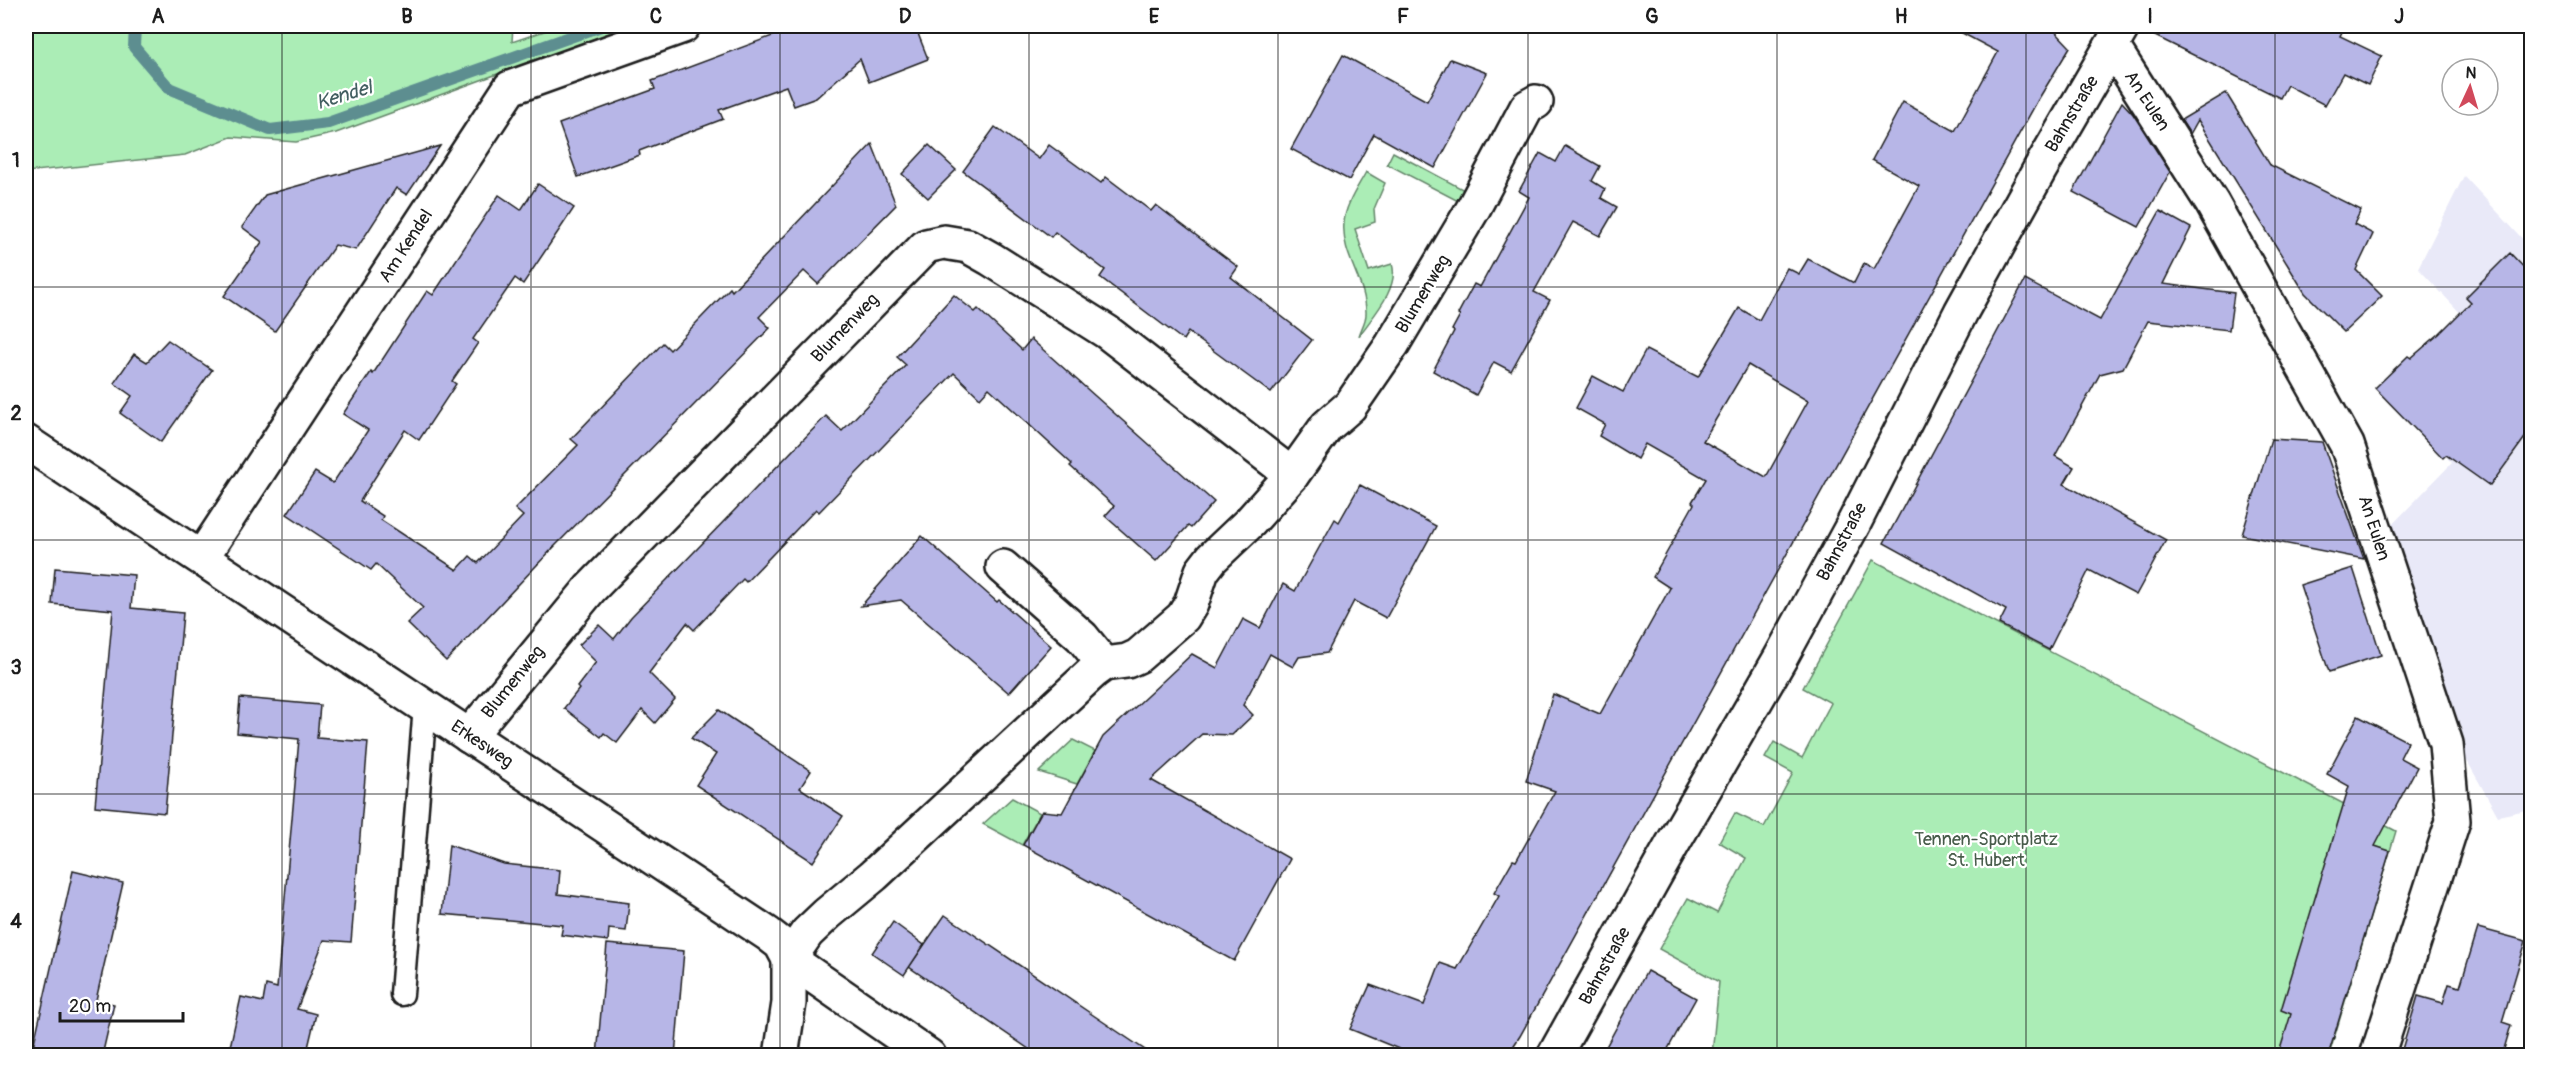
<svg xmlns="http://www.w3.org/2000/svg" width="2557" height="1081" viewBox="0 0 2557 1081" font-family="Pangolin,sans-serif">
	<rect width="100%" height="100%" fill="#fff"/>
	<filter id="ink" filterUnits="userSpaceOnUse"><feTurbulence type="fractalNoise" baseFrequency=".0167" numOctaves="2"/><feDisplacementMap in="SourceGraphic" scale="12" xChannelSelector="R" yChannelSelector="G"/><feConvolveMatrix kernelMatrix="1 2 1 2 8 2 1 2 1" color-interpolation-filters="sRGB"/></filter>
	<g filter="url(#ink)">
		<!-- built -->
		<path fill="#e9e9f8" d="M 2464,176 L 2531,248 L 2531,809 L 2498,816 L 2456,741 L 2385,532 L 2452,463 L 2439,449 L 2497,352 L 2418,268 Z"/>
		<!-- green -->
		<g fill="#abedb6" stroke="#648469" stroke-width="1.5">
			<path d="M 26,26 L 513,26 L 512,42 L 559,26 L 629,26 L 336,133 L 296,142 L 231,137 L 185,155 L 26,172 Z"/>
			<path d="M 1393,152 L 1468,192 L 1462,203 L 1387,164 Z"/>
			<path d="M 1366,172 L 1385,183 L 1374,209 L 1375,222 L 1355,229 L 1369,271 L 1392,264 C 1400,288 1372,317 1359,336 C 1361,329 1366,321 1366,314 C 1367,282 1341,256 1344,223 C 1345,205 1358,187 1366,172 Z"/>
			<path d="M 1873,560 L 2396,831 L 2329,1055 L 1712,1055 L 1719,982 L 1659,949 L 1688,898 L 1717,913 L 1746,858 L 1719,842 L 1735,813 L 1764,827 L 1793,773 L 1765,758 L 1774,742 L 1802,758 L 1831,703 L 1803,688 Z"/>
			<path d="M 1073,740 L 1095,751 L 1077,784 L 1039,772 Z"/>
			<path d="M 1012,798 L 1040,813 L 1022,845 L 983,824 Z"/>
		</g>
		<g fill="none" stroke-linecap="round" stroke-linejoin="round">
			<!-- stream -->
			<path stroke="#5d8e90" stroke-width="12" d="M 135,26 L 134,47 L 169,88 L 270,130 L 328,123 L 601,26"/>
		</g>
		<!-- building -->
		<g fill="#b7b6e7" stroke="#1c1c1c" stroke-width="1.5" fill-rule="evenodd">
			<path d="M 799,26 L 915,26 L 928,59 L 869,82 L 860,59 L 816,98 L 794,106 L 786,86 L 719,110 L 723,119 L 639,151 L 640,155 L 578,177 L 559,124 L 655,89 L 652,81 Z"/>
			<path d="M 1949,26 L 2050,26 L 2070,47 L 2038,100 L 1520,1036 L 1507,1056 L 1416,1056 L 1350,1029 L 1370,985 L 1424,1005 L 1440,963 L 1457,969 L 1499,896 L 1494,893 L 1513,860 L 1516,861 L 1555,791 L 1526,781 L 1553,694 L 1600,714 L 1670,588 L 1653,577 L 1694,504 L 1692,502 L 1706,479 L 1645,444 L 1637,459 L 1599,436 L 1605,424 L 1576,408 L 1593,376 L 1623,392 L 1646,350 L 1698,377 L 1739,308 L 1759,320 L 1787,268 L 1799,274 L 1808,259 L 1854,283 L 1864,263 L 1874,269 L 1919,186 L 1872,160 L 1903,102 L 1955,131 L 1998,52 ZM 1748,365 L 1808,401 L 1766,477 L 1703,441 Z"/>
			<path d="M 2142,26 L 2345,26 L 2340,36 L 2382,56 L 2368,85 L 2343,73 L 2325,105 L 2287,85 L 2280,98 L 2141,29 Z"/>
			<path d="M 1343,55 L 1427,101 L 1450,59 L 1487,73 L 1435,168 L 1374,134 L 1349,180 L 1291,149 Z"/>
			<path d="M 2226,93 L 2270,165 L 2361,210 L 2354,224 L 2373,234 L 2356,270 L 2382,296 L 2344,332 L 2305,293 L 2198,120 L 2190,134 L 2181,120 Z"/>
			<path d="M 2122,102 L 2133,114 L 2170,172 L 2139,227 L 2073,192 Z"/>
			<path d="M 995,127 L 1039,159 L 1049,145 L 1101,183 L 1106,177 L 1151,211 L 1156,205 L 1238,267 L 1231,277 L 1312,340 L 1271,393 L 1188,332 L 1183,340 L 1100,277 L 1105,270 L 1055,232 L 1051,237 L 963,171 Z"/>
			<path d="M 872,144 L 896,205 L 818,284 L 804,271 L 759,317 L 770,328 L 554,547 L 446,661 L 407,623 L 423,608 L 376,564 L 371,570 L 287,514 L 315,472 L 333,483 L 368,430 L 343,414 L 371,372 L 373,374 L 427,291 L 433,295 L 499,195 L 521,210 L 538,184 L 574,208 L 523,284 L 515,278 L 473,339 L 478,343 L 452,381 L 456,384 L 419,440 L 405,430 L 360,501 L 383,516 L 381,520 L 457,570 L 470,556 L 478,563 L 523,516 L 515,509 L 578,445 L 571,439 L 663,343 L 670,350 L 730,288 L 732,291 Z"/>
			<path d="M 929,145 L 956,170 L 928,198 L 902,174 Z"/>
			<path d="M 440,146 L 407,195 L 396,188 L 356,250 L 335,245 L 275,331 L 224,296 L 262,242 L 242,227 L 265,195 Z"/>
			<path d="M 1565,146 L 1600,166 L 1592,181 L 1605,189 L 1601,198 L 1617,207 L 1600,236 L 1573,222 L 1534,292 L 1550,300 L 1511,371 L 1494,362 L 1476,395 L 1433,371 L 1454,331 L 1452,330 L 1460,315 L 1458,314 L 1474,284 L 1480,287 L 1529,197 L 1519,191 L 1540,153 L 1556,162 Z"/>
			<path d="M 2160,211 L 2191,228 L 2163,284 L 2234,293 L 2229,330 L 2148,321 L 2123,368 L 2100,374 L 2055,456 L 2074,467 L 2064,484 L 2166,540 L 2136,595 L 2089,570 L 2049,650 L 1999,624 L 2006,610 L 1884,543 L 2025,280 L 2100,320 Z"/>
			<path d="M 2510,253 L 2532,276 L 2532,428 L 2490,486 L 2446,455 L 2443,458 L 2375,388 L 2408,356 L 2411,358 L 2439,334 L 2471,302 L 2466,297 Z"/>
			<path d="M 954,295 L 975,312 L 978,309 L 1022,350 L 1031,339 L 1214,502 L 1191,528 L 1188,526 L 1156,561 L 1105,516 L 1114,506 L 1070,466 L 1072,464 L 989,388 L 980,398 L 954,373 L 819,512 L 816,509 L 746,582 L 743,579 L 694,630 L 687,623 L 649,673 L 675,699 L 655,723 L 642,710 L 617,743 L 604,733 L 601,737 L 564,708 L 579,689 L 577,687 L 596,662 L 579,645 L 599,625 L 614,639 L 631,617 L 826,416 L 842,431 L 906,365 L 897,357 Z"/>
			<path d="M 168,340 L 212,370 L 161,442 L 120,413 L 132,396 L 114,383 L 134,354 L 147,362 Z"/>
			<path d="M 2271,439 L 2322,442 L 2364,559 L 2242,535 Z"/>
			<path d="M 1360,485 L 1436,526 L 1386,618 L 1354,601 L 1327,653 L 1299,657 L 1293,667 L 1270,654 L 1243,705 L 1253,715 L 1232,735 L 1202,734 L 1151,780 L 1290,859 L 1234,961 L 1023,845 L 1042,811 L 1062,813 L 1103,737 L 1162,682 L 1192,654 L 1217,668 L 1243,619 L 1260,628 L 1283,584 L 1295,591 L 1335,519 L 1339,522 Z"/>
			<path d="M 922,536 L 997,602 L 999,600 L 1051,646 L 1009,693 L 901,600 L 861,606 Z"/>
			<path d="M 55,568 L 134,575 L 131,608 L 183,613 L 165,813 L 95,806 L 113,610 L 52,604 Z"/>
			<path d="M 2353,568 L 2381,655 L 2329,672 L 2300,585 Z"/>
			<path d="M 240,698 L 320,705 L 317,738 L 368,742 L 351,942 L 324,940 L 297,1009 L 316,1014 L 306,1056 L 228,1056 L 241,997 L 263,1002 L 266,985 L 277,988 L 299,739 L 237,733 Z"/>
			<path d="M 719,710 L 811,771 L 800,788 L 843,816 L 813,862 L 696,785 L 716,754 L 691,738 Z"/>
			<path d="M 2358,716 L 2408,742 L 2400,758 L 2417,767 L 2375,846 L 2390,851 L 2328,1056 L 2278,1056 L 2291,1014 L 2281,1010 L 2349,786 L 2327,774 Z"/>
			<path d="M 449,845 L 504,864 L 560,870 L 558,894 L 629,903 L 626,931 L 609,929 L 608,941 L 561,935 L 563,925 L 442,914 Z"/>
			<path d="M 73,871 L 123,883 L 96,1000 L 114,1004 L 102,1056 L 31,1056 Z"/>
			<path d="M 945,915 L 1099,1019 L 1154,1056 L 1039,1056 L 909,967 Z"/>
			<path d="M 893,922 L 924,945 L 904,975 L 872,953 Z"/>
			<path d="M 2478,928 L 2526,941 L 2502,1022 L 2511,1025 L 2502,1056 L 2400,1056 L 2418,996 L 2443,1003 L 2449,984 L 2460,987 Z"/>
			<path d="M 607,944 L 684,951 L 675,1056 L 597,1056 Z"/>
			<path d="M 1647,971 L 1696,998 L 1664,1056 L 1601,1056 Z"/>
		</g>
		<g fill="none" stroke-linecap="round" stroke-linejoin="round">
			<!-- lane casing -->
			<g stroke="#1c1c1c" stroke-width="27">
				<path id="lane" d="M 402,994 L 425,706"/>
			</g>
			<!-- street casing -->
			<g stroke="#1c1c1c" stroke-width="38">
				<g id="street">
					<path d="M 2112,46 L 2212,203 L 2347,445 L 2446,744 L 2453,821 L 2377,1056"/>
					<path d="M 26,442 L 768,934 L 781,944 L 789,959 L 929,1056"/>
					<path d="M 202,557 L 510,88 L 683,26"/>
					<path d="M 1003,567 L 1082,637 L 1104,664"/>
					<path d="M 469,736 L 590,589 L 926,246 L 944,242 L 968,246 L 991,259 L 1107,332 L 1292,475"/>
					<path d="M 789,959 L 807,933 L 827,914 L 874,875 L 1093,672 L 1104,664 L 1127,661 L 1138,656 L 1183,617 L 1191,604 L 1202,571 L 1212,558 L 1250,522 L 1292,475 L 1327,426 L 1350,406 L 1392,345 L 1473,209 L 1527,107 L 1536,102"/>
					<path d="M 781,1056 L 789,1003 L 789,959"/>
					<path d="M 1554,1056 L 1672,845 L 1781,657 L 1854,523 L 1961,312 L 2040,169 L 2123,26"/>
				</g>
			</g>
			<!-- lane -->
			<use href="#lane" stroke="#fff" stroke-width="22"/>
			<!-- street -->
			<use href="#street" stroke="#fff" stroke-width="33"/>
		</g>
	</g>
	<!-- grid -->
	<path fill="none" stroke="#1c1c1c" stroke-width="1.5" stroke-opacity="0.55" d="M 282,26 L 282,1056M 531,26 L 531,1056M 780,26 L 780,1056M 1029,26 L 1029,1056M 1278,26 L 1278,1056M 1528,26 L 1528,1056M 1777,26 L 1777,1056M 2026,26 L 2026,1056M 2275,26 L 2275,1056M 26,287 L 2532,287M 26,540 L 2532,540M 26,794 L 2532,794"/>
	<g text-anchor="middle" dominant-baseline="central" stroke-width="4.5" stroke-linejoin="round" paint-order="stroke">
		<!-- street labels -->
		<g font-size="18" fill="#1c1c1c" stroke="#fff">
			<text transform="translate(2147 101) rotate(57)">An Eulen</text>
			<text transform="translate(2072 114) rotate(-59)">Bahnstraße</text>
			<text transform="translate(406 246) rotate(-57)">Am Kendel</text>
			<text transform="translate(1423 294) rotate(-59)">Blumenweg</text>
			<text transform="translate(845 328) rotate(-46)">Blumenweg</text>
			<text transform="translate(2374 528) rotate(72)">An Eulen</text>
			<text transform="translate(1842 542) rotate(-62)">Bahnstraße</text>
			<text transform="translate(513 682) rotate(-51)">Blumenweg</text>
			<text transform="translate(482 744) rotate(34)">Erkesweg</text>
			<text transform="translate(1605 966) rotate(-61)">Bahnstraße</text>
		</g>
		<!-- park labels -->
		<g font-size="18" fill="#475b4a" stroke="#fff">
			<text x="1986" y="839">Tennen-Sportplatz<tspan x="1986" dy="21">St. Hubert</tspan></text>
		</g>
		<!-- water labels -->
		<g font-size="20" font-style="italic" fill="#425e60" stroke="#fff">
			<text transform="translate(344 95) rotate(-17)">Kendel</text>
		</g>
	</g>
	<!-- margin -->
	<rect width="2557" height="1081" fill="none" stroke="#fff" stroke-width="66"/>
	<!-- north arrow -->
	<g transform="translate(2470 87) rotate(4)"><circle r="28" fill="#ffffff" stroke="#a4a4a4" stroke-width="1.5"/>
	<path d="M0-4.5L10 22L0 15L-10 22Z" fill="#d1495b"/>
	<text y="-9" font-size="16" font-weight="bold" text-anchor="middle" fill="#1c1c1c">N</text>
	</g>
	<!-- scale -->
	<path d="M60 1012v9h123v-9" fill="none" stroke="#1c1c1c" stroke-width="3"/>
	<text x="69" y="1012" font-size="18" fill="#1c1c1c" stroke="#ffffff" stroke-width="4.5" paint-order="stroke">20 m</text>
	<rect x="33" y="33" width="2491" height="1015" fill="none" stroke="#1c1c1c" stroke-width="2"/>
	<g font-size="20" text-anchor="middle" font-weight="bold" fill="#1c1c1c">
		<text x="158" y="23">A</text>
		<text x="407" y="23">B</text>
		<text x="656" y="23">C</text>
		<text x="905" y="23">D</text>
		<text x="1154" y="23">E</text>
		<text x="1403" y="23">F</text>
		<text x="1652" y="23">G</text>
		<text x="1901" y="23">H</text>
		<text x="2150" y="23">I</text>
		<text x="2399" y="23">J</text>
		<text x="16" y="167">1</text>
		<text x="16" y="420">2</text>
		<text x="16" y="674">3</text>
		<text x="16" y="928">4</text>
	</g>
</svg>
